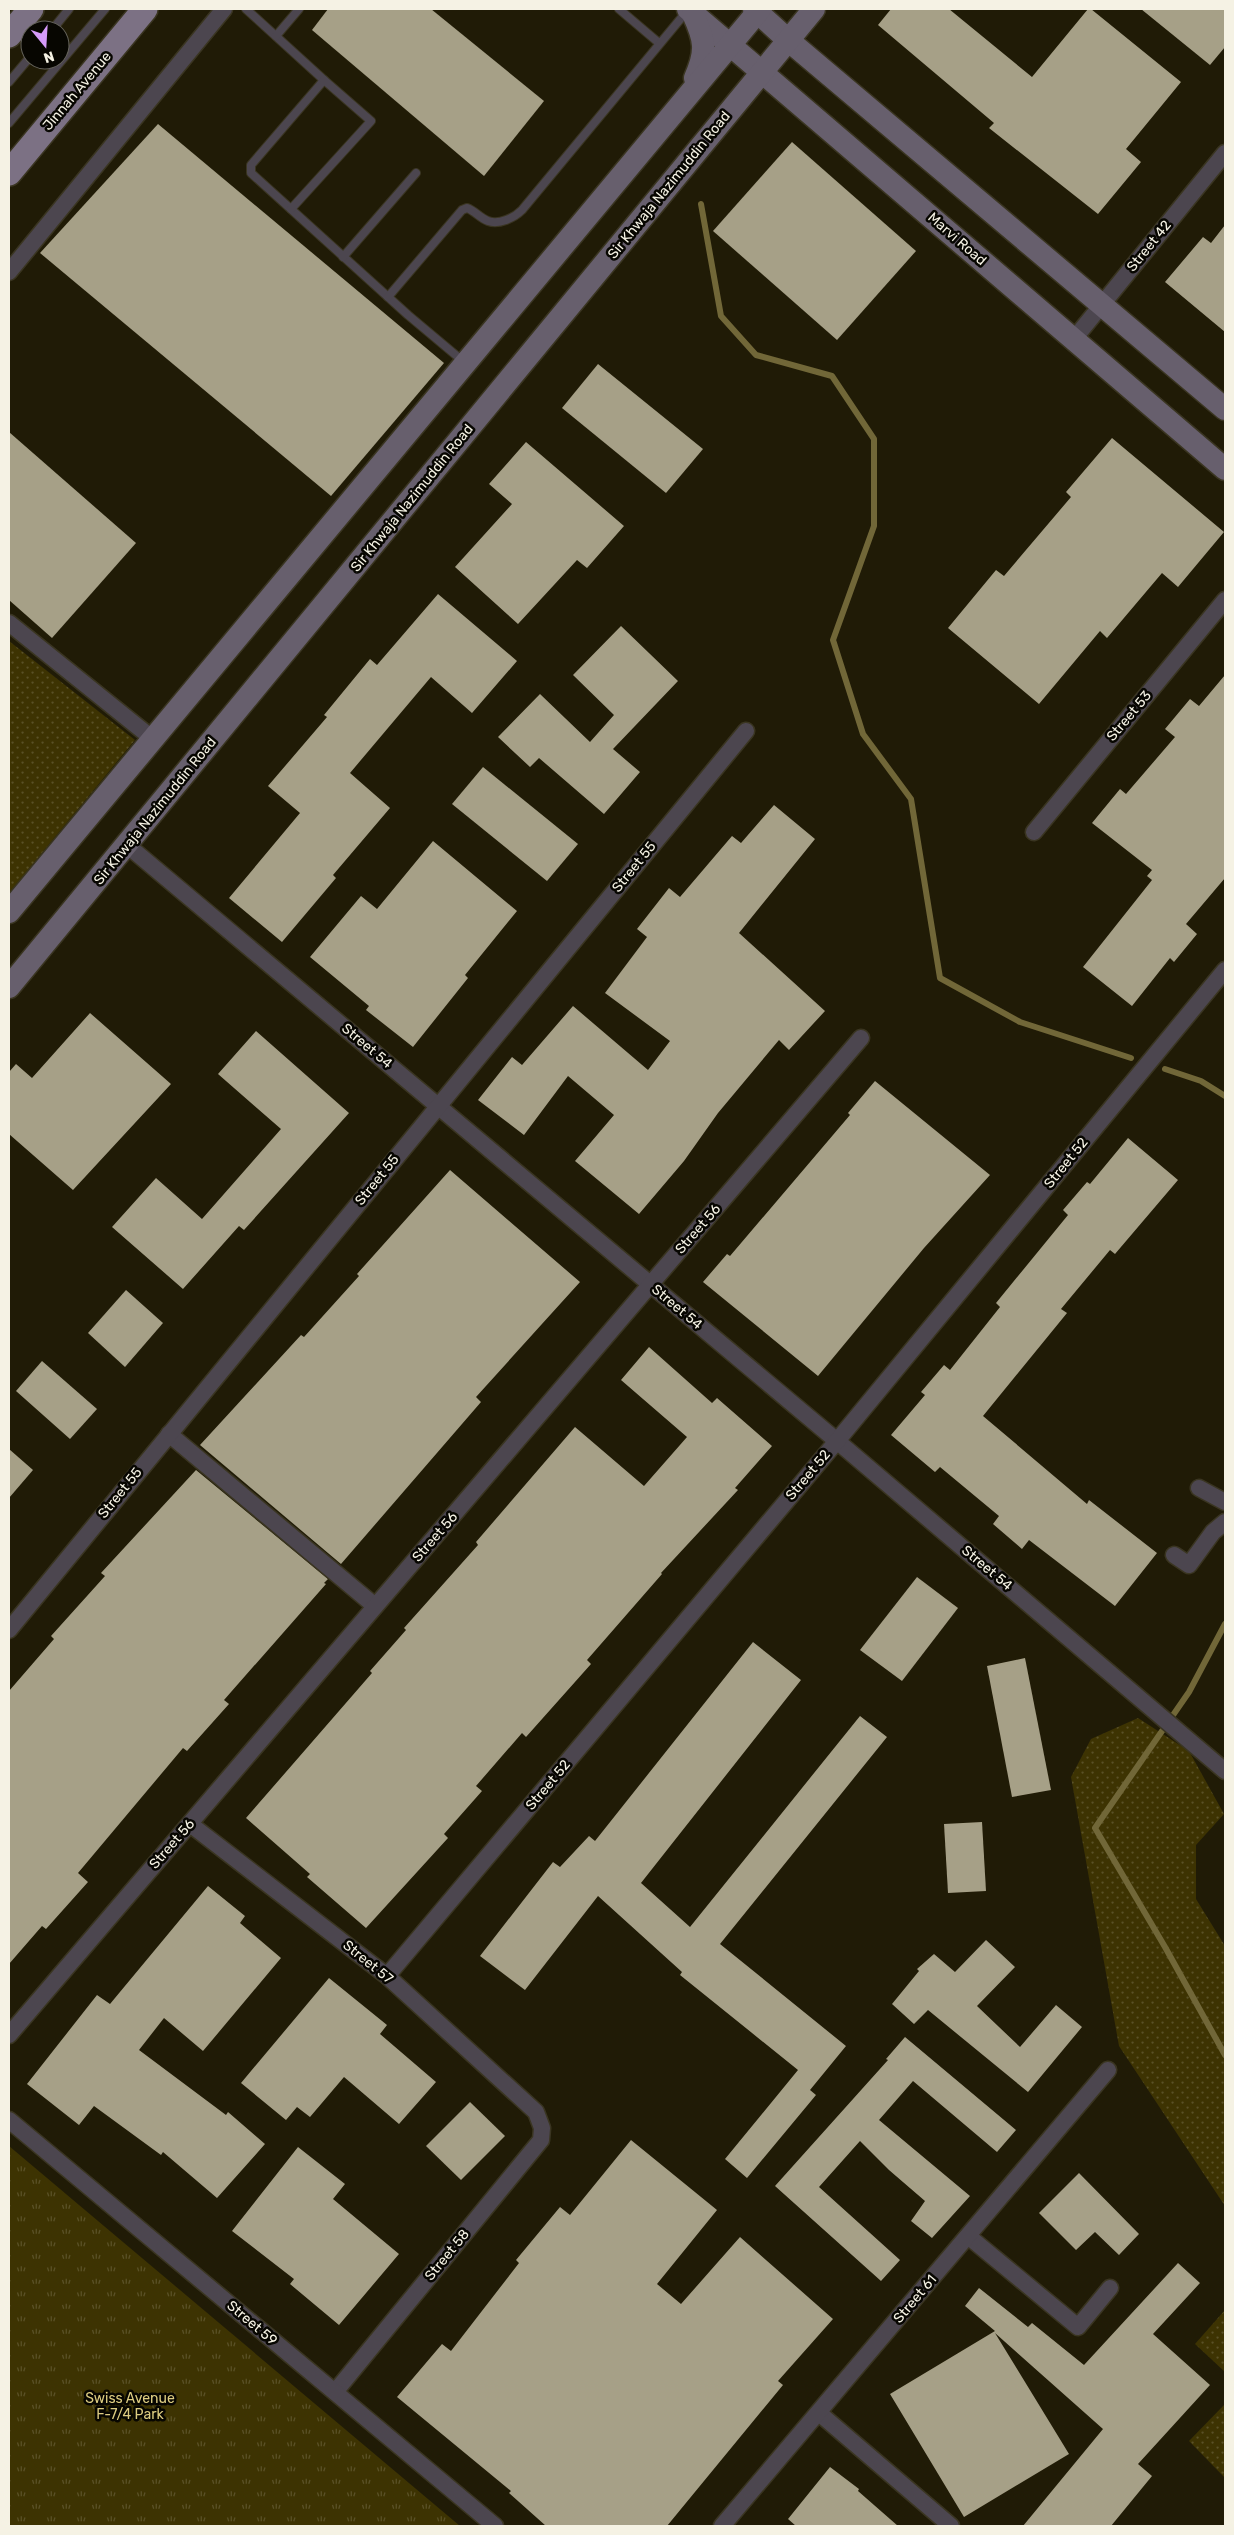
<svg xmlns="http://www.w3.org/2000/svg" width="1234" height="2535" viewBox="0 0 1234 2535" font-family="Rubik,sans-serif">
	<defs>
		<pattern id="grass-dots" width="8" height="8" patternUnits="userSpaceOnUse" patternTransform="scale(1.25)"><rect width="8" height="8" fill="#3d3302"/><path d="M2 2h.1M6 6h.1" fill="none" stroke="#5a5127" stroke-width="1.8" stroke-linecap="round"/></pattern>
		<pattern id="park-tufts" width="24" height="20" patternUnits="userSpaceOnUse" patternTransform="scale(1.25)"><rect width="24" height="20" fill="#3d3302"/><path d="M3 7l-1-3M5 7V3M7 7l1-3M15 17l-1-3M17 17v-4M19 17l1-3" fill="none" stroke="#5a5127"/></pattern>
	</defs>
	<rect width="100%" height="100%" fill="#201b06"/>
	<!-- grass -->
	<g fill="url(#grass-dots)">
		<path d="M 9,641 L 135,740 L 9,893 Z"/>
		<path d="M 1138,1718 L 1189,1751 L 1224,1814 L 1196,1845 L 1196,1899 L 1225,1946 L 1225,2206 L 1119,2046 L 1071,1777 L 1091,1739 Z"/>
		<path d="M 1225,2310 L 1225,2372 L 1195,2344 Z"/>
		<path d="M 1225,2404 L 1225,2478 L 1189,2441 Z"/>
	</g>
	<!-- park -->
	<path fill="url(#park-tufts)" d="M 9,2146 L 460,2526 L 9,2526 Z"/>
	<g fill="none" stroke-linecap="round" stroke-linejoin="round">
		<!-- stream -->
		<g stroke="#716738" stroke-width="6">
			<path d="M 701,204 L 721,316 L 756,355 L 832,376 L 874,439 L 874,526 L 833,640 L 863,734 L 911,799 L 940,978 L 1020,1022 L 1131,1058"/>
			<path d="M 1165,1069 L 1201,1081 L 1225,1096"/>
			<path d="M 1225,1624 L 1189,1692 L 1095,1828 L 1165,1947 L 1225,2055"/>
		</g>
	</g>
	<!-- building -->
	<g fill="#a6a087">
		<path d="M 328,9 L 431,9 L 544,101 L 484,176 L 312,30 Z"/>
		<path d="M 891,9 L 949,9 L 1032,77 L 1088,9 L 1091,9 L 1181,82 L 1126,149 L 1141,162 L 1098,214 L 989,128 L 994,123 L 878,25 Z"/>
		<path d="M 1141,9 L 1225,9 L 1225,47 L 1210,65 Z"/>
		<path d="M 158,124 L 444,363 L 331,496 L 40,253 Z"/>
		<path d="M 792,142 L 916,251 L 837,340 L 713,231 Z"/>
		<path d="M 1225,225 L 1225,332 L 1165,282 L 1203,237 L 1211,243 Z"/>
		<path d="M 598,364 L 703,449 L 666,493 L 562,408 Z"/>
		<path d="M 9,432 L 136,543 L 52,638 L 9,600 Z"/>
		<path d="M 1112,438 L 1224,532 L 1178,587 L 1162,573 L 1107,638 L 1100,631 L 1039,704 L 948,628 L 996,570 L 1004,576 L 1071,497 L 1066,492 Z"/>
		<path d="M 526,442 L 624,526 L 587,568 L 577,560 L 518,624 L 455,567 L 512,504 L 489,484 Z"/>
		<path d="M 438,594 L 517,661 L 472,713 L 431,677 L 350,773 L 390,808 L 333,875 L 336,878 L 282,942 L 229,898 L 300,813 L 268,786 L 327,717 L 324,715 L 370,659 L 377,665 Z"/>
		<path d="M 621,626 L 678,681 L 613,749 L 640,772 L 604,814 L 539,758 L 530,767 L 498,737 L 540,694 L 590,742 L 614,715 L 573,675 Z"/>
		<path d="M 1225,675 L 1225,878 L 1186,924 L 1197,934 L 1174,962 L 1170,958 L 1132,1006 L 1083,967 L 1152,880 L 1147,876 L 1152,870 L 1092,823 L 1120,789 L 1126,794 L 1175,737 L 1165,729 L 1190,699 L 1199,706 Z"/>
		<path d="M 483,767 L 578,844 L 547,881 L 452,804 Z"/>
		<path d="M 774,805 L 815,839 L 739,933 L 825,1011 L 789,1050 L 779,1040 L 718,1113 L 684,1161 L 639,1214 L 575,1161 L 614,1115 L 568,1076 L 524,1135 L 478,1100 L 512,1057 L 522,1065 L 573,1006 L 648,1070 L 670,1041 L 605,993 L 647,937 L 637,929 L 669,888 L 680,897 L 732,836 L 741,843 Z"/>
		<path d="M 433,841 L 517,911 L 465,975 L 468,978 L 413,1047 L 366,1010 L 369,1006 L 310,957 L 361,896 L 377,909 Z"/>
		<path d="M 90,1013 L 171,1084 L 73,1190 L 9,1134 L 9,1072 L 16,1064 L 32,1078 Z"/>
		<path d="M 256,1031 L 349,1113 L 244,1230 L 239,1226 L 183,1289 L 112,1227 L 156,1178 L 202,1219 L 281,1129 L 218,1074 Z"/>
		<path d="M 875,1081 L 990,1175 L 924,1248 L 818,1376 L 703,1282 L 727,1254 L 730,1256 L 850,1115 L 848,1113 Z"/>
		<path d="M 1128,1138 L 1178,1180 L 1115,1254 L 1110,1250 L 1061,1309 L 1067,1313 L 983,1416 L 1087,1504 L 1089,1500 L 1157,1553 L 1115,1606 L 1029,1540 L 1022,1549 L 993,1524 L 999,1516 L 940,1467 L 935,1472 L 891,1435 L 925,1395 L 921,1392 L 944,1365 L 950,1370 L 1000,1307 L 996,1303 L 1068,1215 L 1063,1210 L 1087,1182 L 1090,1184 Z"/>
		<path d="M 450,1170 L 580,1282 L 476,1397 L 481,1402 L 341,1564 L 200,1445 L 301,1335 L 304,1337 L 359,1276 L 357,1274 Z"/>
		<path d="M 126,1290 L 163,1323 L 125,1367 L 88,1333 Z"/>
		<path d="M 649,1347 L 712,1403 L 717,1398 L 772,1446 L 735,1488 L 738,1490 L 661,1573 L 662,1574 L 587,1660 L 591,1664 L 526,1737 L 522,1733 L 476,1786 L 482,1791 L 444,1834 L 448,1838 L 366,1928 L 307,1877 L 310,1874 L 246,1818 L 372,1673 L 370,1671 L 406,1630 L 404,1628 L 478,1545 L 476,1542 L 575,1427 L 644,1486 L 687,1437 L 621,1380 Z"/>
		<path d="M 42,1361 L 97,1409 L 70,1439 L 16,1391 Z"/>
		<path d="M 9,1449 L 33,1470 L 9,1498 Z"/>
		<path d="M 196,1470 L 328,1579 L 324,1583 L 326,1584 L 224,1700 L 229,1704 L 187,1751 L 183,1748 L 78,1873 L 88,1882 L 46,1929 L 42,1926 L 9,1964 L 9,1691 L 54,1639 L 51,1636 L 105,1576 L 101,1573 Z"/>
		<path d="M 917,1577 L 958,1608 L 902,1681 L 860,1650 Z"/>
		<path d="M 753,1642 L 801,1680 L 641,1883 L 690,1927 L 860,1716 L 887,1737 L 720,1944 L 846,2046 L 810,2090 L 816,2095 L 747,2178 L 725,2159 L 798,2070 L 680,1975 L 682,1972 L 598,1896 L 525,1990 L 480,1956 L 553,1862 L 560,1867 L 589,1836 L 595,1841 Z"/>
		<path d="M 1025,1658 L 1051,1790 L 1012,1797 L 987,1666 Z"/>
		<path d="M 982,1822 L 986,1891 L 948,1893 L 944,1824 Z"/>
		<path d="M 208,1886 L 245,1916 L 240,1923 L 281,1958 L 203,2051 L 164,2018 L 139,2050 L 226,2115 L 228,2112 L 265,2144 L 217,2198 L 163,2152 L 161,2155 L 94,2106 L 79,2125 L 27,2084 L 97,1995 L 110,2004 Z"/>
		<path d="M 986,1940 L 1015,1967 L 977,2006 L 1020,2047 L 1056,2005 L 1082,2027 L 1028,2092 L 928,2010 L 914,2024 L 892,2004 L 919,1971 L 917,1969 L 934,1954 L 955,1972 Z"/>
		<path d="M 329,1978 L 387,2025 L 380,2034 L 436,2082 L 399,2124 L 344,2077 L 310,2117 L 297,2107 L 286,2120 L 241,2083 Z"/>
		<path d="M 905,2037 L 1016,2130 L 997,2152 L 913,2081 L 879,2120 L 970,2196 L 932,2238 L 911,2221 L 925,2201 L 889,2170 L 860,2141 L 819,2187 L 900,2260 L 881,2281 L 775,2186 L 888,2060 L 886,2059 Z"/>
		<path d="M 470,2102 L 505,2136 L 461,2180 L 426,2146 Z"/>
		<path d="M 631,2140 L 717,2210 L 657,2284 L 681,2304 L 740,2237 L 833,2319 L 778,2381 L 783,2385 L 667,2526 L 546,2526 L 509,2493 L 511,2491 L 397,2397 L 442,2344 L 451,2351 L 519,2263 L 516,2260 L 560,2207 L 570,2215 Z"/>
		<path d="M 298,2147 L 345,2184 L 333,2199 L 399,2254 L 339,2325 L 290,2284 L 294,2279 L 232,2231 Z"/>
		<path d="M 1079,2173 L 1139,2234 L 1119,2255 L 1095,2232 L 1076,2250 L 1039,2213 Z"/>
		<path d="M 1178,2263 L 1200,2283 L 1153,2334 L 1210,2385 L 1138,2464 L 1152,2476 L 1111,2526 L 1023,2526 L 1103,2429 L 995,2333 L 1069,2454 L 964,2517 L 890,2394 L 995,2331 L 965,2306 L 979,2288 L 1028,2327 L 1032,2323 L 1084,2365 Z"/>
		<path d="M 830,2467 L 859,2489 L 858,2491 L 898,2526 L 796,2526 L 788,2519 Z"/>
	</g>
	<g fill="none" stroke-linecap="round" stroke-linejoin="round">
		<!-- lane casing -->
		<g stroke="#3a3521" stroke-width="10">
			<g id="lane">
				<path d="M 246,9 L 324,80 L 251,165 L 251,173 L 408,315 L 464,362"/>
				<path d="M 619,9 L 659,43"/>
				<path d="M 52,30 L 69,9"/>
				<path d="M 276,36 L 299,9"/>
				<path d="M 9,82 L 30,57"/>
				<path d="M 9,123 L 105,9"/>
				<path d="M 291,209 L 371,121 L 324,80"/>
				<path d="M 343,257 L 416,173"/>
				<path d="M 388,297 L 462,210 L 467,208 C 475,211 480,218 488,221 C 499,225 514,218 522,210 L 687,11"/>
			</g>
		</g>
		<!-- street casing -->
		<g stroke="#3a3521" stroke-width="19">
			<g id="street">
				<path d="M 9,272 L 224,9"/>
				<path d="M 1074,339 L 1225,153"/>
				<path d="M 9,623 L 153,739"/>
				<path d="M 1034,832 L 1225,600"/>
				<path d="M 127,845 L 837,1441 L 1225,1771"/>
				<path d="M 169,1434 L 375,1606"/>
				<path d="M 1199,1488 L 1225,1502"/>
				<path d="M 1174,1555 L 1189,1565 L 1213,1532 L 1225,1522"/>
				<path d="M 9,1630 L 746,731"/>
				<path d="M 190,1824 L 387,1976 L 536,2112 L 542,2128 L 541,2140 L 335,2392"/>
				<path d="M 387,1976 L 837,1441 L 1225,970"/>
				<path d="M 9,2035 L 861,1038"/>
				<path d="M 9,2120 L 495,2526"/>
				<path d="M 968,2236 L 1078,2327 L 1110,2288"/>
				<path d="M 819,2413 L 951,2526"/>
				<path d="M 722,2526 L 1108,2070"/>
			</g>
		</g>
		<!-- secondary casing -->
		<g stroke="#3a3521" stroke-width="25">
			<g id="secondary">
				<path d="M 688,9 L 1225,469"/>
				<path d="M 754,9 L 788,40 L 1225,409"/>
				<path d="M 693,14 C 705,40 707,51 695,78"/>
				<path d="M 9,912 L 760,9"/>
				<path d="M 9,987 L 814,9"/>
			</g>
		</g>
		<!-- primary casing -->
		<g stroke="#3a3521" stroke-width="28">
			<g id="primary">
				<path d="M 9,35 L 31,9"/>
				<path d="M 9,173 L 145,9"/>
			</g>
		</g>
		<!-- lane -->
		<use href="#lane" stroke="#4c464f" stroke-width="8"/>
		<!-- street -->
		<use href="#street" stroke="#4c464f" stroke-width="16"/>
		<!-- secondary -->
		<use href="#secondary" stroke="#675f6d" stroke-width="22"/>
		<!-- primary -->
		<use href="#primary" stroke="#7c7184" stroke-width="25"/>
	</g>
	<g text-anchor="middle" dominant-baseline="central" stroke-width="5" stroke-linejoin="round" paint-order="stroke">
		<!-- street labels -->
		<g font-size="14" fill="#f5f2e4" stroke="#070601">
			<text transform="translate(77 91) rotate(-50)">Jinnah Avenue</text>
			<text transform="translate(669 185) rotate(-51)">Sir Khwaja Nazimuddin Road</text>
			<text transform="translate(957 239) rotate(41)">Marvi Road</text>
			<text transform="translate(1149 246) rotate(-51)">Street 42</text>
			<text transform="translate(412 498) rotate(-51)">Sir Khwaja Nazimuddin Road</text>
			<text transform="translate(1129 716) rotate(-50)">Street 53</text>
			<text transform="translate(155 811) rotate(-51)">Sir Khwaja Nazimuddin Road</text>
			<text transform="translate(634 867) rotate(-51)">Street 55</text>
			<text transform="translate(367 1046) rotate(40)">Street 54</text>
			<text transform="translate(1066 1163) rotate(-51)">Street 52</text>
			<text transform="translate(377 1180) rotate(-51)">Street 55</text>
			<text transform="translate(698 1229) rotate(-49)">Street 56</text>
			<text transform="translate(677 1307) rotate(40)">Street 54</text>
			<text transform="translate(808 1475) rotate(-50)">Street 52</text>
			<text transform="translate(120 1493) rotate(-51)">Street 55</text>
			<text transform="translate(435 1537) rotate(-49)">Street 56</text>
			<text transform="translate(987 1568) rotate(40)">Street 54</text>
			<text transform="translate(548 1785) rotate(-50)">Street 52</text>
			<text transform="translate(172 1844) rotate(-49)">Street 56</text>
			<text transform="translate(368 1962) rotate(39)">Street 57</text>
			<text transform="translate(447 2255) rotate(-51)">Street 58</text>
			<text transform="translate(915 2299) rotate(-50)">Street 61</text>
			<text transform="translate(252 2323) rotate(40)">Street 59</text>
		</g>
		<!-- park labels -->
		<g font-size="14" fill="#ddcc81" stroke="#070601">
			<text x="130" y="2398">Swiss Avenue<tspan x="130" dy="16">F-7/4 Park</tspan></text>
		</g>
	</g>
	<!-- border -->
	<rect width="1234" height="2535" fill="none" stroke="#f5f2e4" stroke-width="20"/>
	<!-- north arrow -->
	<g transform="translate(45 45) rotate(162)"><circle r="24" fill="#070601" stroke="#66645c"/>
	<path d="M0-4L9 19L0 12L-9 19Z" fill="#d69bfa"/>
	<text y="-8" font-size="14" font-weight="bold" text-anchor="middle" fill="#f5f2e4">N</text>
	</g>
</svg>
